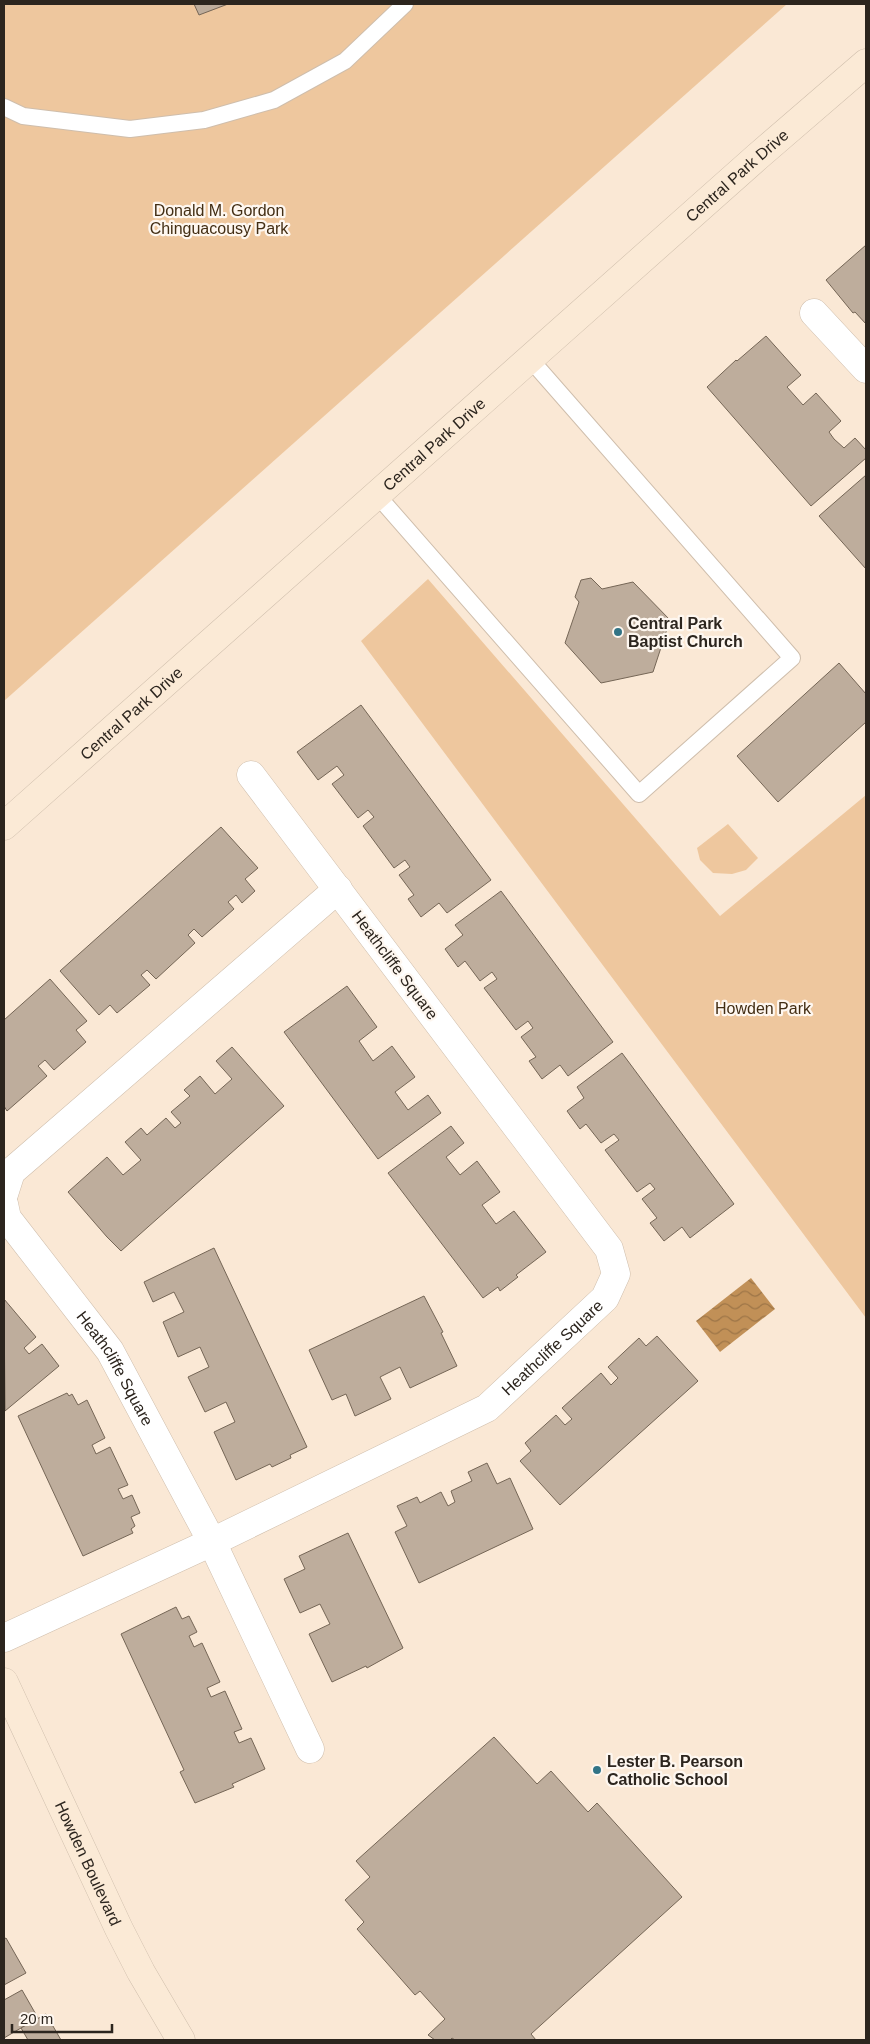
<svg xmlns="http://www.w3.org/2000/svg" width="870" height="2044" viewBox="0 0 870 2044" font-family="Arial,sans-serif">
	<defs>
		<pattern id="water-waves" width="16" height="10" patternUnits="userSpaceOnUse" patternTransform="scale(1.25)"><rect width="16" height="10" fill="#c19057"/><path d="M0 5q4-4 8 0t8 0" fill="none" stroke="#9d7547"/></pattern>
	</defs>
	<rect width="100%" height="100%" fill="#fae8d5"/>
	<!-- park -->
	<g fill="#eec79e">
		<path d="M 4,4 L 787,4 L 4,701 Z"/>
		<path d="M 428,579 L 720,916 L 866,795 L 866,1318 L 361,641 Z"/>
		<path d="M 728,824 L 758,858 L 746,870 L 732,874 L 713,873 L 700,860 L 697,848 Z"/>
	</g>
	<!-- water -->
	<path fill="url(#water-waves)" d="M 751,1278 L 775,1309 L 720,1352 L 696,1321 Z"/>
	<!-- building -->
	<g fill="#bead9c" stroke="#756656">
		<path d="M 194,4 L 228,4 L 199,15 Z"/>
		<path d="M 866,245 L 866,324 L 855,312 L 853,313 L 826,280 Z"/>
		<path d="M 766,336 L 801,375 L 787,387 L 803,405 L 816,393 L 841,421 L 829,432 L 834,439 L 844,448 L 855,438 L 866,450 L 866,458 L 811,506 L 707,387 L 736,360 L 737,361 Z"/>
		<path d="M 866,475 L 866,569 L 819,516 Z"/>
		<path d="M 591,578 L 602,589 L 633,582 L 670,620 L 653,672 L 601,683 L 565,643 L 579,602 L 575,597 L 581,580 Z"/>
		<path d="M 839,663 L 866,694 L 866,722 L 778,802 L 737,756 Z"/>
		<path d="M 361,705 L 491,880 L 447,913 L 439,903 L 421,917 L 408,899 L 414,895 L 399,875 L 410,867 L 405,860 L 394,868 L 363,826 L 374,817 L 368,810 L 358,818 L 332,784 L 344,775 L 337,766 L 318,780 L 297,752 Z"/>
		<path d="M 221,827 L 258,868 L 245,879 L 255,891 L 242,903 L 236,895 L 228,902 L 234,909 L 202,937 L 194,929 L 188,935 L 195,943 L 156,979 L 147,970 L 141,975 L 150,985 L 117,1013 L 110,1005 L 99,1015 L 60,971 Z"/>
		<path d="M 501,891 L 613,1042 L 568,1076 L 560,1065 L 542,1079 L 529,1061 L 536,1057 L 521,1037 L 533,1028 L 528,1021 L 516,1030 L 484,988 L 497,979 L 492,972 L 480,981 L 465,961 L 458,967 L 445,949 L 463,935 L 455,925 Z"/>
		<path d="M 50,979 L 87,1021 L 76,1030 L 86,1042 L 54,1070 L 45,1060 L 38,1066 L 47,1076 L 7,1111 L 4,1106 L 4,1020 Z"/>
		<path d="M 347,986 L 377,1027 L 359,1041 L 373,1061 L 392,1046 L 415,1077 L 395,1092 L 408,1110 L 428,1095 L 441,1113 L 378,1159 L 284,1032 Z"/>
		<path d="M 232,1047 L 284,1106 L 121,1251 L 107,1237 L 68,1192 L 107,1157 L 123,1175 L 141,1160 L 125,1142 L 141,1128 L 147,1135 L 166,1118 L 175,1128 L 181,1123 L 171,1112 L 190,1096 L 184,1090 L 200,1076 L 215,1094 L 232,1079 L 216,1061 Z"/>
		<path d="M 622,1053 L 734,1204 L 690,1238 L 682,1227 L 664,1241 L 650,1223 L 657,1218 L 642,1199 L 655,1189 L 650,1183 L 637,1192 L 605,1150 L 619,1140 L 614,1134 L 601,1143 L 586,1124 L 580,1129 L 567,1111 L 584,1098 L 577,1087 Z"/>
		<path d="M 451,1126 L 464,1143 L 446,1157 L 460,1175 L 477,1161 L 500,1192 L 482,1205 L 496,1224 L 514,1211 L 546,1252 L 516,1275 L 518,1277 L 500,1291 L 498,1287 L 483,1298 L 388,1173 Z"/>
		<path d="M 214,1248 L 307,1447 L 290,1455 L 291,1458 L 272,1467 L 270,1464 L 236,1480 L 214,1432 L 235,1422 L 226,1402 L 205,1412 L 188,1377 L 209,1367 L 200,1347 L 178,1357 L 163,1322 L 184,1312 L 174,1292 L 153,1302 L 144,1282 Z"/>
		<path d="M 424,1296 L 443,1332 L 441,1333 L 457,1366 L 410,1388 L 400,1367 L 380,1377 L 391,1399 L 355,1416 L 346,1394 L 332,1400 L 309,1350 Z"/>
		<path d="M 4,1299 L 36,1337 L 24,1348 L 29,1354 L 42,1344 L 59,1366 L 5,1411 Z"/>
		<path d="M 657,1336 L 698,1381 L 560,1505 L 520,1461 L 531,1451 L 525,1443 L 556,1415 L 565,1425 L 572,1419 L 562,1408 L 601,1373 L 611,1385 L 618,1378 L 608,1367 L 639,1338 L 646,1346 Z"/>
		<path d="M 67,1393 L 69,1396 L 72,1394 L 78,1405 L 87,1400 L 105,1438 L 92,1445 L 96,1454 L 110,1447 L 128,1485 L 118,1489 L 123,1499 L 132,1495 L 140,1513 L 131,1517 L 135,1526 L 131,1529 L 133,1533 L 83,1556 L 18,1416 Z"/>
		<path d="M 487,1463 L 497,1484 L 510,1478 L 533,1529 L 419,1583 L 395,1532 L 407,1526 L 397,1506 L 417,1497 L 420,1503 L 441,1492 L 448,1506 L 455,1502 L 451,1491 L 472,1481 L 468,1472 Z"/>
		<path d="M 348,1533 L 403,1648 L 367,1668 L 366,1666 L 332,1682 L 309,1634 L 330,1624 L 320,1604 L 300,1613 L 284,1579 L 305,1569 L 299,1556 Z"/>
		<path d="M 176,1607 L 182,1619 L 189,1616 L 197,1632 L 189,1636 L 194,1647 L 202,1643 L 220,1682 L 207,1688 L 211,1697 L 225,1691 L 242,1729 L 234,1732 L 239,1743 L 251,1738 L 265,1769 L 232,1784 L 234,1787 L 195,1803 L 180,1772 L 184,1770 L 121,1634 Z"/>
		<path d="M 494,1737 L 537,1784 L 551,1771 L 588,1812 L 597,1803 L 682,1897 L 531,2034 L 536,2040 L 455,2040 L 452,2038 L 450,2040 L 435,2040 L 428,2035 L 445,2019 L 420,1991 L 415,1995 L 357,1929 L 364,1922 L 345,1900 L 370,1877 L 356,1861 Z"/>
		<path d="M 6,1938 L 26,1973 L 4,1985 L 4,1939 Z"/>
		<path d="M 22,1990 L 38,2018 L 4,2038 L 4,2000 Z"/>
		<path d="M 46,2014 L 61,2040 L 28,2040 L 21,2028 Z"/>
	</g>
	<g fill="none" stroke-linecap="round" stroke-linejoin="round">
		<!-- lane casing -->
		<g stroke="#cfbeac" stroke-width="18">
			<g id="lane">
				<path d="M 4,107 L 23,116 L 130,129 L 204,120 L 274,100 L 345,61 L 405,4"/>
				<path d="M 377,495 L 639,794 L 792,658 L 530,359"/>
			</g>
		</g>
		<!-- street casing -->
		<g stroke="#cfbeac" stroke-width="29">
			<g id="street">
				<path d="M 814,313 L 866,369"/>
				<path d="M 4,1194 L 11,1172 L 338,889"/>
				<path id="s1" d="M 4,1204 L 7,1218 L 110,1351 L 212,1542 L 310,1749"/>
				<path id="s2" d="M 4,1638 L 212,1542 L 487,1408 L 605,1298 L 616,1274 L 609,1249 L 251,775"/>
			</g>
		</g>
		<!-- secondary casing -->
		<g stroke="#cfbeac" stroke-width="29">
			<g id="secondary">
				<path id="s3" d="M 4,826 L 757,157 L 866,63"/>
				<path id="s4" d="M 4,1682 L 119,1929 L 141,1972 L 181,2040"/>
			</g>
		</g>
		<!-- lane -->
		<use href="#lane" stroke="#fff" stroke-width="16"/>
		<!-- street -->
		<use href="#street" stroke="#fff" stroke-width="28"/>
		<!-- secondary -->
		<use href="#secondary" stroke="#fbead6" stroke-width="28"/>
	</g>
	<!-- markers -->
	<g fill="#327486" stroke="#fef7f0" stroke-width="2">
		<circle cx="618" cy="632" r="5"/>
		<circle cx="597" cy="1770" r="5"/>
	</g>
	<g text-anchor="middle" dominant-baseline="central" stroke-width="4.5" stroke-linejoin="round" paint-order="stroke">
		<!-- street labels -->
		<g font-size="16" fill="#2c251e" stroke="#fef7f0">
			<text stroke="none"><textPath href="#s3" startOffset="980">Central Park Drive</textPath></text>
			<text stroke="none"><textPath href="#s3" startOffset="575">Central Park Drive</textPath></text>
			<text stroke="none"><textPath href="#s3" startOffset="170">Central Park Drive</textPath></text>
			<text transform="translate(395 965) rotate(53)">Heathcliffe Square</text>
			<text stroke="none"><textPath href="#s2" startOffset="624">Heathcliffe Square</textPath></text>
			<text stroke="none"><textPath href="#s1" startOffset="200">Heathcliffe Square</textPath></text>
			<text stroke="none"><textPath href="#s4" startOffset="200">Howden Boulevard</textPath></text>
		</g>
		<!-- park labels -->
		<g font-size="16" fill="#432e14" stroke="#fef7f0">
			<text x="219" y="210">Donald M. Gordon<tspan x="219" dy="18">Chinguacousy Park</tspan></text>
			<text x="763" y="1008">Howden Park</text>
		</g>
		<!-- poi labels -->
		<g font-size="16" font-weight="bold" fill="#2c251e" stroke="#fef7f0" text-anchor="start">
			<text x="628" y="623">Central Park<tspan x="628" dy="18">Baptist Church</tspan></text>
			<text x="607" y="1761">Lester B. Pearson<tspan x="607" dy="18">Catholic School</tspan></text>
		</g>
	</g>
	<!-- border -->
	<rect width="870" height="2044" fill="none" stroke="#2c251e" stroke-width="10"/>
	<!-- scale -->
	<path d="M12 2024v8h100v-8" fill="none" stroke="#2c251e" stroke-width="2.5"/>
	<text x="20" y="2024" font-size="15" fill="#2c251e" stroke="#fef7f0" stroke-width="4" paint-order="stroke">20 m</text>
</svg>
